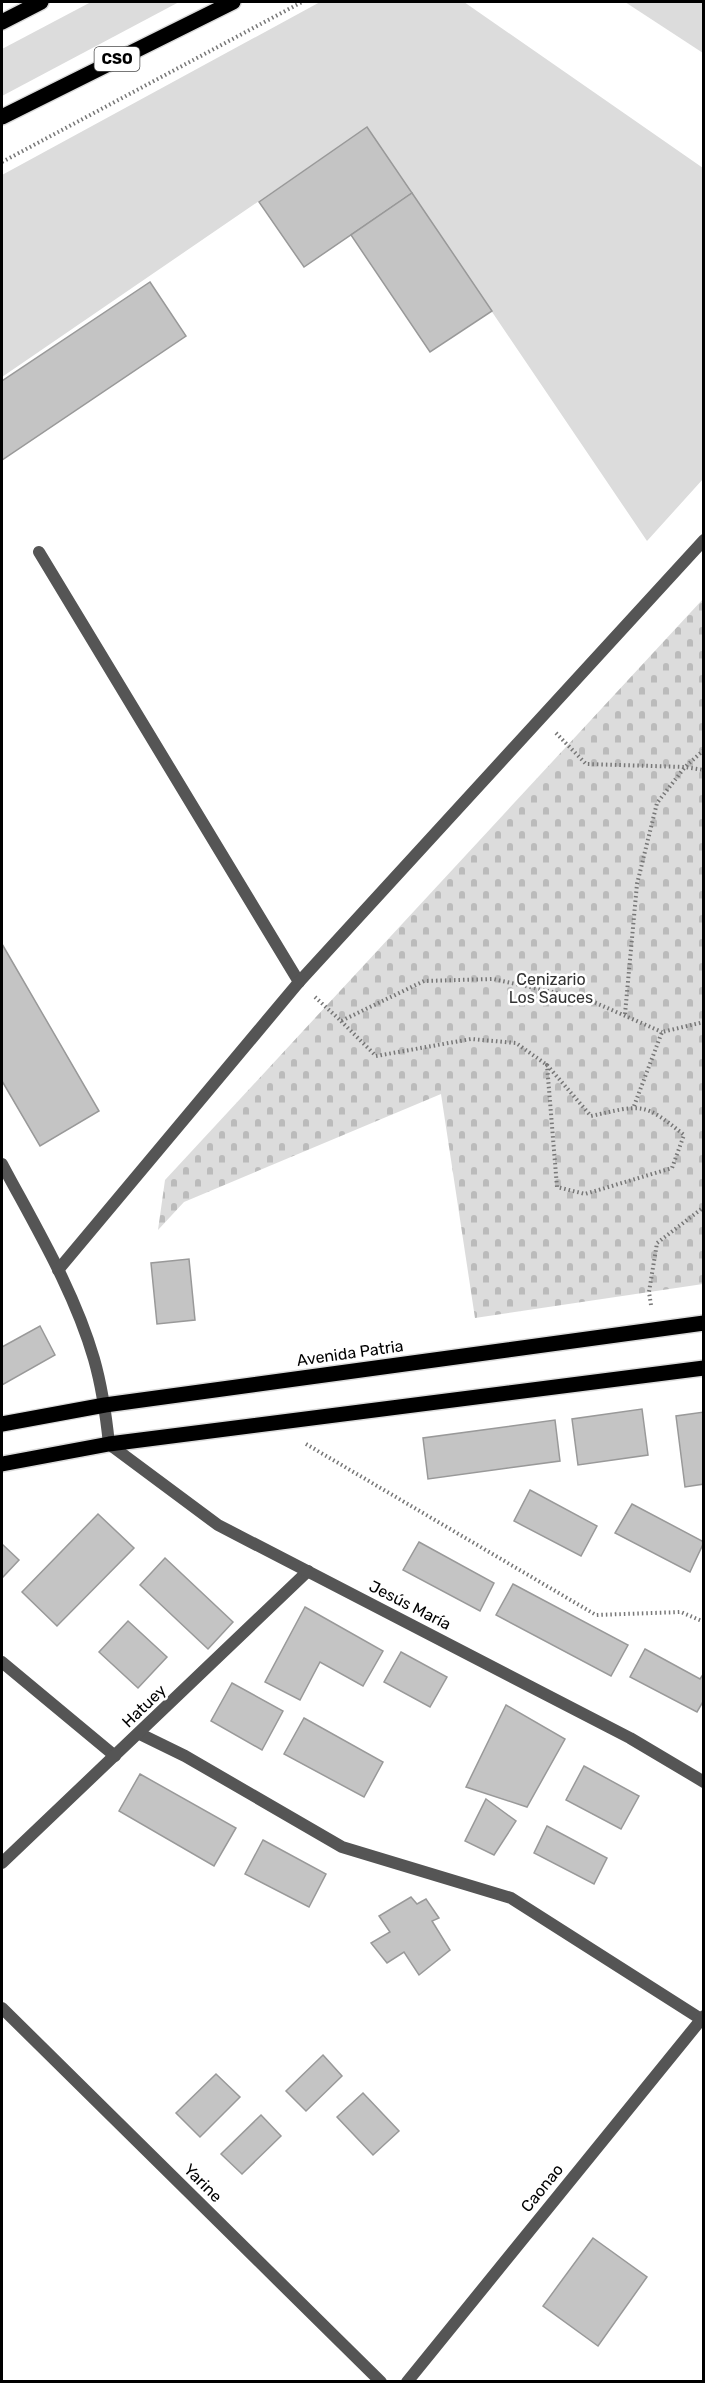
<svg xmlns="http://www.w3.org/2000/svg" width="705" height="2383" viewBox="0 0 705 2383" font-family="Rubik,sans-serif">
	<defs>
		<pattern id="cemetery-stones" width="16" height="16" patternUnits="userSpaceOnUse" patternTransform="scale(1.5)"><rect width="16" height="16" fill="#dcdcdc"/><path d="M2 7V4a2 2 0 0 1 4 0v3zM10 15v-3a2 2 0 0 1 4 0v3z" fill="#bbb"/></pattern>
	</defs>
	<rect width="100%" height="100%" fill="#fff"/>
	<!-- grass -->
	<g fill="#dcdcdc">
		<path d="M 91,2 L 179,2 L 2,96 L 2,49 Z"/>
		<path d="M 320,2 L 464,2 L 703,168 L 703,479 L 647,541 L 367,127 L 2,377 L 2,175 Z"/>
		<path d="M 625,2 L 703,2 L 703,53 Z"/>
	</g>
	<!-- cemetery -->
	<path fill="url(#cemetery-stones)" d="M 703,599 L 703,1284 L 475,1318 L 441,1094 L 184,1202 L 158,1230 L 165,1180 Z"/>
	<!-- building -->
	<g fill="#c4c4c4" stroke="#999" stroke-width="1.5">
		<path d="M 367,127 L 412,193 L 304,267 L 259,202 Z"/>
		<path d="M 412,193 L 492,311 L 430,352 L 351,235 Z"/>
		<path d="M 150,282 L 186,336 L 2,460 L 2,381 Z"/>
		<path d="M 2,944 L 99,1111 L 40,1146 L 2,1081 Z"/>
		<path d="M 189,1259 L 195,1320 L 157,1324 L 151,1263 Z"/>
		<path d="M 40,1326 L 55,1355 L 2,1385 L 2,1347 Z"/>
		<path d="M 642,1409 L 648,1455 L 578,1465 L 572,1419 Z"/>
		<path d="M 704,1412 L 704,1484 L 685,1487 L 676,1416 Z"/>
		<path d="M 555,1420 L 560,1461 L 428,1479 L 423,1438 Z"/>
		<path d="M 530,1490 L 597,1526 L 581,1556 L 514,1521 Z"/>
		<path d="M 632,1504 L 704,1542 L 690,1572 L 615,1533 Z"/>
		<path d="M 98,1514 L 134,1548 L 57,1626 L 22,1592 Z"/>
		<path d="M 419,1542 L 494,1583 L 480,1611 L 403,1570 Z"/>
		<path d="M 2,1544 L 19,1560 L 2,1578 Z"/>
		<path d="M 165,1558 L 233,1622 L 208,1649 L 140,1585 Z"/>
		<path d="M 513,1584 L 628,1645 L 611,1676 L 496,1615 Z"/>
		<path d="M 305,1607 L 383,1651 L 363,1686 L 320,1662 L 300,1700 L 265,1682 Z"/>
		<path d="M 128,1621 L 167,1657 L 138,1688 L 99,1652 Z"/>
		<path d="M 645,1649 L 700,1679 L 704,1673 L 704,1700 L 697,1712 L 630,1677 Z"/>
		<path d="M 401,1652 L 447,1677 L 430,1707 L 384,1682 Z"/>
		<path d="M 232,1683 L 283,1711 L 262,1750 L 211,1721 Z"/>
		<path d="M 506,1705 L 565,1739 L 527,1807 L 466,1787 Z"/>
		<path d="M 304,1718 L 383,1762 L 364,1797 L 284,1754 Z"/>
		<path d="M 584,1766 L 639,1796 L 621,1829 L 566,1800 Z"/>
		<path d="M 140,1774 L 236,1828 L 214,1866 L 119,1811 Z"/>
		<path d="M 486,1799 L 516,1821 L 494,1855 L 465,1841 Z"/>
		<path d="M 547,1826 L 607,1858 L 594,1884 L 534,1853 Z"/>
		<path d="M 263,1840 L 326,1874 L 309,1907 L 245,1874 Z"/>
		<path d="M 411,1897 L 417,1904 L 426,1899 L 439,1918 L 432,1921 L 450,1950 L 419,1975 L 404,1952 L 387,1963 L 371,1943 L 390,1932 L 379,1916 Z"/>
		<path d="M 323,2055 L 342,2076 L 306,2111 L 286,2091 Z"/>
		<path d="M 216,2074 L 240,2097 L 200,2137 L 176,2113 Z"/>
		<path d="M 363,2093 L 399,2131 L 373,2155 L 337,2117 Z"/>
		<path d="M 261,2115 L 281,2136 L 242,2174 L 221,2154 Z"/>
		<path d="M 593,2238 L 647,2277 L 598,2346 L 543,2306 Z"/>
	</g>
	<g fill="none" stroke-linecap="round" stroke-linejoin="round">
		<!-- primary casing -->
		<g stroke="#dbdbdb" stroke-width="18">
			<g id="primary">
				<path d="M 2,22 L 41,2"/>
				<path d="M 2,117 L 233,2"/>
				<path d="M 2,1424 L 105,1405 L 704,1323"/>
				<path d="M 2,1464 L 109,1444 L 704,1368"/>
			</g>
		</g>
		<!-- path -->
		<g stroke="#777" stroke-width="4" stroke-dasharray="1.5 3" stroke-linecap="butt">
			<path d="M 2,162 L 302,2"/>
			<path d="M 556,733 L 586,764 L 685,767 L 704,770"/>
			<path d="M 315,997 L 341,1021 L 424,981 L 493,979 L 589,1000 L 662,1032"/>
			<path d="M 625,1014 L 637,884 L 657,803 L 685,767 L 704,750"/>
			<path d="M 341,1021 L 376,1056 L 471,1039 L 516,1043 L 547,1065"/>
			<path d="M 547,1065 L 591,1116 C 641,1105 643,1101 684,1135 L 672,1168 L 585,1194 L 557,1187 Z"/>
			<path d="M 634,1106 L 662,1032 L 704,1022"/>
			<path d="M 651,1305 L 649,1292 L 657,1243 L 704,1207"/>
			<path d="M 306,1444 L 596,1615 L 681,1612 L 704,1622"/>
		</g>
		<!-- service -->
		<path stroke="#555" stroke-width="12" d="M 39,552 L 299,982"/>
		<!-- pedestrian -->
		<g stroke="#555" stroke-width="12">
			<path d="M 2,1662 L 115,1756"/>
			<path d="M 140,1734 L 185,1756 L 342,1847 L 511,1898 L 704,2021"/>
			<path d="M 2,1863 L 308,1571"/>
		</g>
		<!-- minor -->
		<g stroke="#555" stroke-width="12">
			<path d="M 2,1164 C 35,1226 74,1290 94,1359 C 102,1387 106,1415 109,1444 L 218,1525 L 630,1738 L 704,1782"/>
			<path d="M 58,1270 L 299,982 L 704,540"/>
			<path d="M 2,2008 L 381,2382"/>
			<path d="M 407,2382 L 704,2016"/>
		</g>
		<!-- primary -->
		<use href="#primary" stroke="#000" stroke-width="15"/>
	</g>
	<g text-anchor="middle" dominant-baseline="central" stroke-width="5" stroke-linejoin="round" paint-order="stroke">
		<!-- shield labels -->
		<rect fill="#fff" stroke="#4c4c4c" stroke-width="1.5" x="94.5" y="47" width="45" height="24" rx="4.5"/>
		<g font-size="15" font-weight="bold" fill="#000">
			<text x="117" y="59">CSO</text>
		</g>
		<!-- park labels -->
		<g font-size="16" fill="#333" stroke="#fff">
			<text x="551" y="979">Cenizario<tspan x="551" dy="18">Los Sauces</tspan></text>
		</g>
		<!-- street labels -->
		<g font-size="16" fill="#000" stroke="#fff">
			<text transform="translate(350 1353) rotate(-8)">Avenida Patria</text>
			<text transform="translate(410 1605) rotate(27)">Jesús María</text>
			<text transform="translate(144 1706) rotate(-44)">Hatuey</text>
			<text transform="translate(203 2183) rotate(45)">Yarine</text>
			<text transform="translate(542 2188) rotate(-51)">Caonao</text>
		</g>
	</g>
	<!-- border -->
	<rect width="705" height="2383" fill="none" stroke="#000000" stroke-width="6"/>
</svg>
